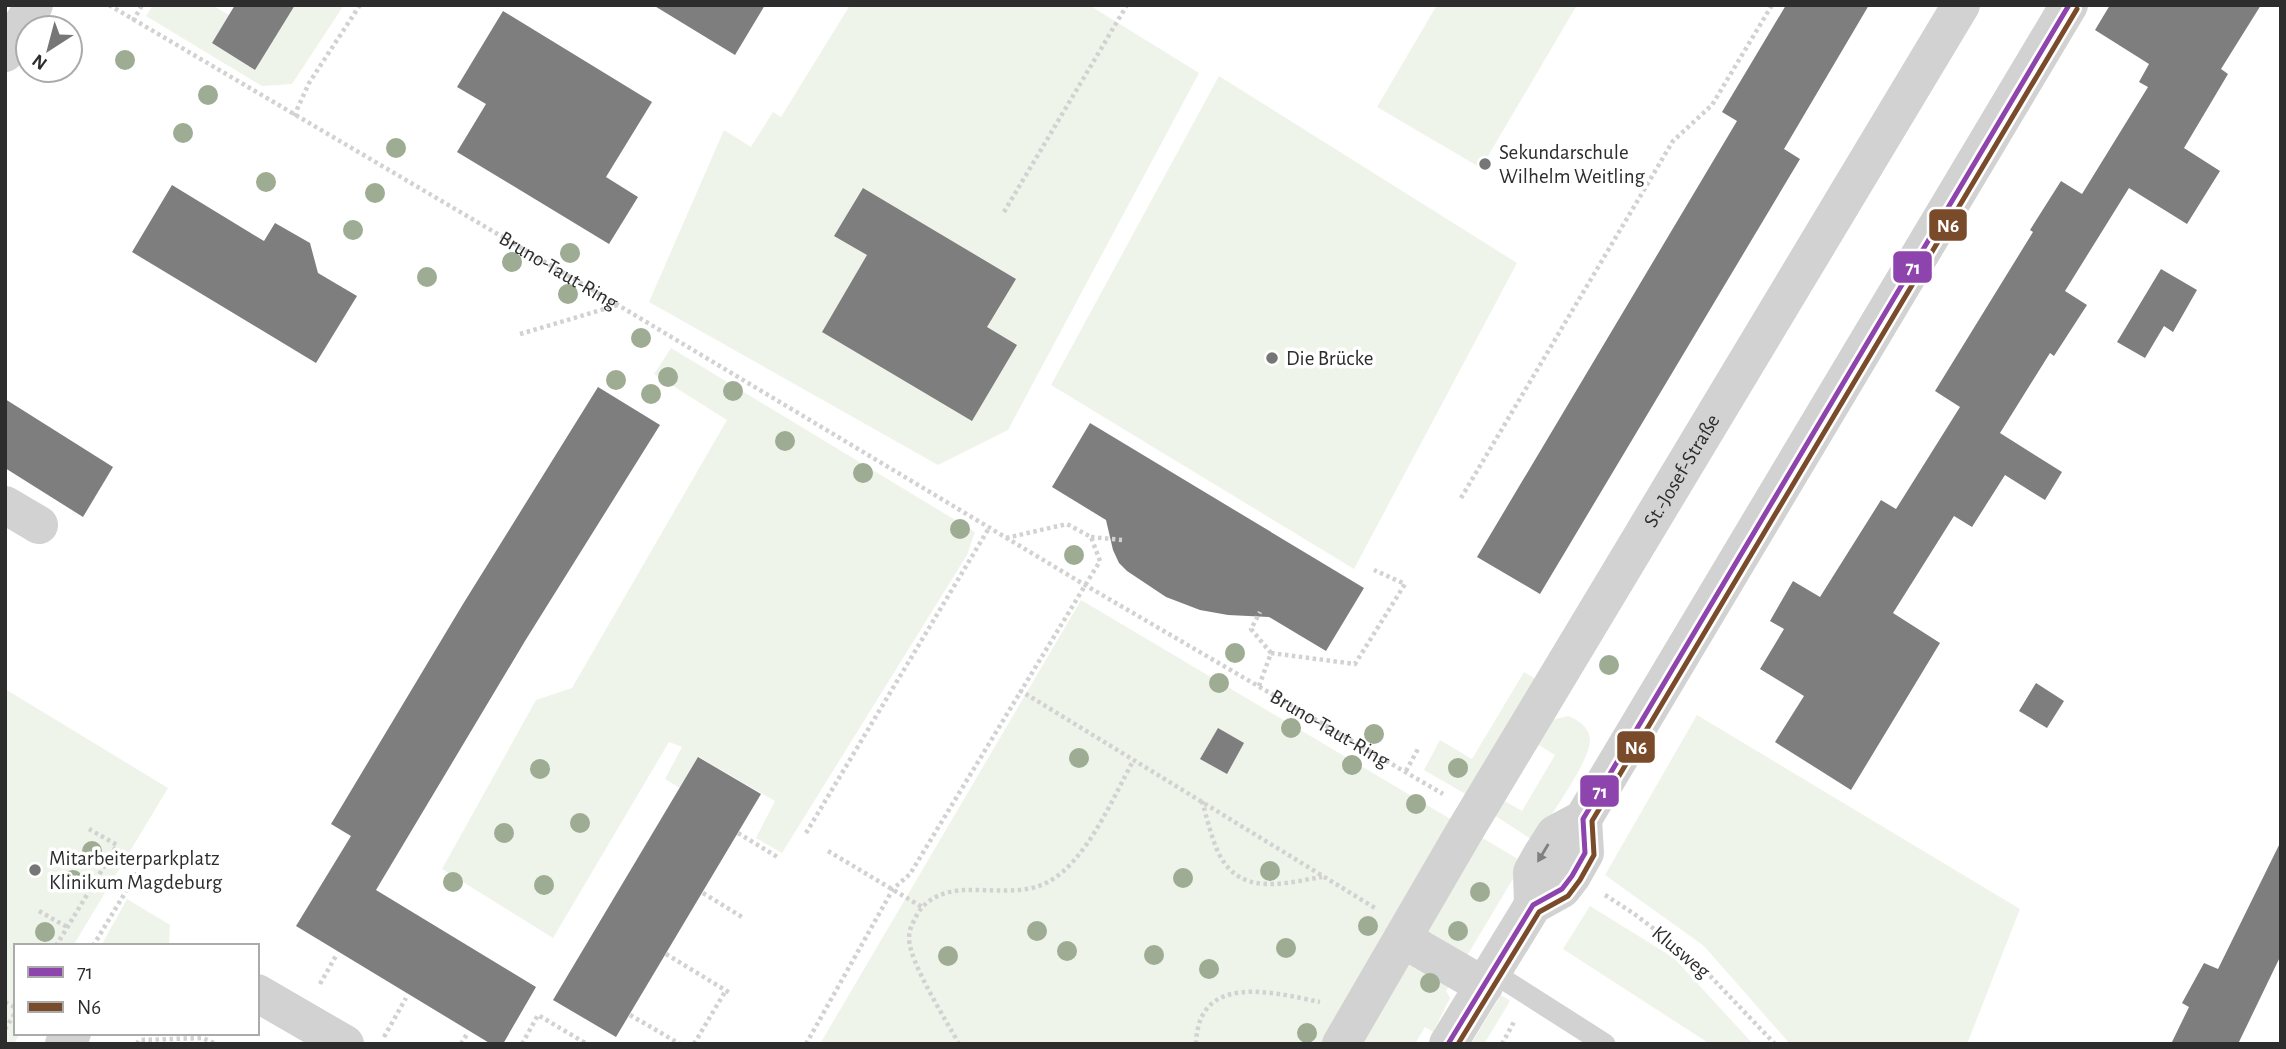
<svg xmlns="http://www.w3.org/2000/svg" width="2286" height="1049" viewBox="0 0 2286 1049" font-family="'Alegreya Sans',sans-serif">
	<rect width="100%" height="100%" fill="#fff"/>
	<!-- green -->
	<g fill="#eff4ea">
		<path d="M 153,5 L 212,5 L 229,15 L 212,43 L 255,70 L 295,5 L 344,5 L 292,84 L 262,86 L 146,16 Z"/>
		<path d="M 850,5 L 1089,5 L 1199,73 L 1008,430 L 938,465 L 649,302 L 724,130 L 751,147 L 773,112 L 781,117 Z"/>
		<path d="M 1437,5 L 1577,5 L 1481,168 L 1377,107 Z"/>
		<path d="M 1219,76 L 1517,263 L 1354,569 L 1051,385 Z"/>
		<path d="M 671,348 L 975,532 L 967,555 L 782,853 L 756,838 L 775,801 L 699,757 L 680,788 L 665,779 L 682,747 L 669,742 L 553,938 L 442,869 L 536,700 L 572,688 L 727,420 L 654,374 Z"/>
		<path d="M 1081,600 L 1523,862 L 1446,991 L 1450,998 L 1433,1032 L 1425,1027 L 1415,1044 L 820,1044 Z"/>
		<path d="M 1524,672 L 1544,684 L 1474,799 L 1424,770 L 1440,740 L 1472,759 Z"/>
		<path d="M 5,689 L 168,788 L 73,946 L 16,946 L 16,1033 L 20,1033 L 14,1044 L 5,1044 Z"/>
		<path d="M 1697,715 L 2020,909 L 1967,1044 L 1790,1044 L 1704,946 L 1605,875 Z"/>
		<path d="M 1569,716 C 1579,721 1589,727 1590,739 C 1591,761 1547,820 1534,841 L 1494,815 L 1503,800 L 1522,811 L 1555,755 L 1537,744 L 1551,720 Z"/>
		<path d="M 127,899 L 170,925 L 169,946 L 101,946 Z"/>
		<path d="M 1590,906 L 1674,958 L 1753,1044 L 1710,1044 L 1563,949 Z"/>
		<path d="M 1501,995 L 1510,1001 L 1484,1044 L 1471,1044 Z"/>
	</g>
	<!-- building -->
	<g fill="#7e7e7e">
		<path d="M 235,5 L 295,5 L 255,70 L 212,43 Z"/>
		<path d="M 653,5 L 765,5 L 735,55 Z"/>
		<path d="M 1786,5 L 1869,5 L 1784,149 L 1800,159 L 1540,594 L 1477,557 L 1737,121 L 1722,112 Z"/>
		<path d="M 2110,5 L 2261,5 L 2221,69 L 2228,74 L 2184,148 L 2220,171 L 2187,224 L 2129,188 L 2065,291 L 2087,305 L 2054,356 L 2050,353 L 2000,433 L 2062,472 L 2045,500 L 2005,475 L 1972,527 L 1954,516 L 1893,613 L 1940,643 L 1851,790 L 1775,742 L 1804,696 L 1760,669 L 1784,629 L 1770,621 L 1793,581 L 1820,597 L 1881,500 L 1896,509 L 1960,407 L 1935,391 L 2033,232 L 2030,230 L 2061,181 L 2082,194 L 2148,87 L 2139,82 L 2149,64 L 2095,30 Z"/>
		<path d="M 503,11 L 652,102 L 606,177 L 638,197 L 609,244 L 457,152 L 486,104 L 457,87 Z"/>
		<path d="M 172,185 L 264,241 L 275,223 L 310,243 L 318,273 L 357,296 L 316,363 L 132,252 Z"/>
		<path d="M 863,188 L 1016,279 L 987,327 L 1017,345 L 972,421 L 822,332 L 867,255 L 834,236 Z"/>
		<path d="M 2161,269 L 2197,290 L 2173,332 L 2164,326 L 2145,358 L 2117,342 Z"/>
		<path d="M 598,387 L 660,425 L 525,641 L 376,890 L 536,987 L 503,1044 L 491,1044 L 296,926 L 351,836 L 331,824 L 463,604 Z"/>
		<path d="M 5,399 L 113,467 L 83,517 L 5,468 Z"/>
		<path d="M 1090,423 L 1364,588 L 1326,651 L 1269,617 L 1228,615 L 1200,610 L 1166,597 L 1127,571 L 1119,563 L 1113,550 L 1106,520 L 1052,487 Z"/>
		<path d="M 2036,683 L 2064,701 L 2047,728 L 2019,711 Z"/>
		<path d="M 1218,728 L 1244,743 L 1227,774 L 1200,759 Z"/>
		<path d="M 698,757 L 761,794 L 616,1037 L 553,1000 Z"/>
		<path d="M 2281,841 L 2281,955 L 2238,1044 L 2171,1044 L 2189,1007 L 2182,1003 L 2204,963 L 2218,969 Z"/>
	</g>
	<g fill="none" stroke-linecap="round" stroke-linejoin="round">
		<!-- path -->
		<g stroke="#d2d2d2" stroke-width="4.5" stroke-dasharray="3.5 3.5" stroke-linecap="butt">
			<path id="s1" d="M 109,5 L 618,305 L 1085,585 L 1443,794"/>
			<path d="M 133,21 L 142,5"/>
			<path d="M 294,116 L 309,83 L 360,5"/>
			<path d="M 1004,212 L 1127,5"/>
			<path d="M 520,334 L 618,305"/>
			<path d="M 1461,498 L 1673,141 L 1712,105 L 1772,5"/>
			<path d="M 1091,537 L 1122,540"/>
			<path d="M 1006,538 L 1067,524 L 1091,537 L 1100,561 L 1021,691 L 1375,908"/>
			<path d="M 1271,653 L 1355,664 L 1405,584 L 1374,570"/>
			<path d="M 1259,686 L 1271,653 L 1251,629 L 1260,612"/>
			<path d="M 1406,771 L 1418,749"/>
			<path d="M 1202,801 C 1207,818 1211,837 1219,854 C 1241,897 1284,883 1322,877"/>
			<path d="M 738,833 L 779,858"/>
			<path d="M 806,833 L 989,528"/>
			<path d="M 828,851 L 922,907"/>
			<path d="M 703,893 L 742,917"/>
			<path d="M 1605,895 L 1633,913 L 1694,959 L 1775,1044"/>
			<path d="M 39,911 L 67,927"/>
			<path d="M 56,946 L 117,845 L 89,829"/>
			<path d="M 93,946 L 137,873"/>
			<path d="M 666,954 L 730,993"/>
			<path d="M 320,984 L 337,954"/>
			<path d="M 5,1002 L 16,1008"/>
			<path d="M 630,1015 L 680,1044"/>
			<path d="M 5,1029 L 16,1012"/>
			<path d="M 384,1037 L 406,998"/>
			<path d="M 137,1044 L 139,1040 L 203,1038 L 216,1044"/>
			<path d="M 461,1044 L 467,1034"/>
			<path d="M 522,1044 L 538,1015 L 587,1044"/>
			<path d="M 694,1044 L 726,990"/>
			<path d="M 806,1044 L 893,889 L 910,874 L 1021,691"/>
			<path d="M 959,1044 C 946,1020 909,962 909,938 C 909,928 914,921 918,913 C 928,897 946,891 964,890 C 991,889 1024,895 1048,882 C 1086,862 1113,798 1133,761"/>
			<path d="M 1196,1044 C 1198,971 1275,993 1320,1002"/>
			<path d="M 1502,1044 L 1515,1020"/>
		</g>
		<!-- service -->
		<path stroke="#d2d2d2" stroke-width="21" d="M 1492,972 L 1605,1044"/>
		<!-- minor -->
		<g stroke="#d2d2d2" stroke-width="38">
			<path d="M 5,53 L 34,5"/>
			<path d="M 5,505 L 39,525"/>
			<path d="M 1533,905 L 1532,872 L 1541,856 L 1555,834 L 1583,819 L 2069,5"/>
			<path d="M 1403,939 L 1484,986"/>
			<path d="M 257,993 L 345,1044"/>
			<path d="M 64,1044 L 72,1033"/>
			<path id="s2" d="M 1341,1044 L 1463,834 L 1961,5"/>
			<path d="M 1448,1044 L 1533,905 L 1562,889 L 1572,876 L 1585,853 L 1583,819"/>
		</g>
		<!-- bus-1 casing -->
		<g stroke="#fff" stroke-width="10">
			<path id="bus-1" d="M 1448,1044 L 1533,905 L 1562,889 L 1572,876 L 1585,853 L 1583,819 L 2069,5"/>
		</g>
		<!-- bus-2 casing -->
		<g stroke="#fff" stroke-width="10">
			<path id="bus-2" d="M 1458,1044 L 1539,912 L 1568,896 L 1580,880 L 1594,855 L 1592,821 L 2077,9"/>
		</g>
		<!-- bus-1 -->
		<use href="#bus-1" stroke="#8e44ad" stroke-width="5"/>
		<!-- bus-2 -->
		<use href="#bus-2" stroke="#7a4b2a" stroke-width="5"/>
	</g>
	<!-- trees -->
	<g fill="#9dac92">
		<circle cx="125" cy="60" r="10"/>
		<circle cx="208" cy="95" r="10"/>
		<circle cx="183" cy="133" r="10"/>
		<circle cx="396" cy="148" r="10"/>
		<circle cx="266" cy="182" r="10"/>
		<circle cx="375" cy="193" r="10"/>
		<circle cx="353" cy="230" r="10"/>
		<circle cx="570" cy="253" r="10"/>
		<circle cx="512" cy="262" r="10"/>
		<circle cx="427" cy="277" r="10"/>
		<circle cx="568" cy="294" r="10"/>
		<circle cx="641" cy="338" r="10"/>
		<circle cx="668" cy="377" r="10"/>
		<circle cx="616" cy="380" r="10"/>
		<circle cx="733" cy="391" r="10"/>
		<circle cx="651" cy="394" r="10"/>
		<circle cx="785" cy="441" r="10"/>
		<circle cx="863" cy="473" r="10"/>
		<circle cx="960" cy="529" r="10"/>
		<circle cx="1074" cy="555" r="10"/>
		<circle cx="1235" cy="653" r="10"/>
		<circle cx="1609" cy="665" r="10"/>
		<circle cx="1219" cy="683" r="10"/>
		<circle cx="1291" cy="728" r="10"/>
		<circle cx="1374" cy="734" r="10"/>
		<circle cx="1079" cy="758" r="10"/>
		<circle cx="1352" cy="765" r="10"/>
		<circle cx="1458" cy="768" r="10"/>
		<circle cx="540" cy="769" r="10"/>
		<circle cx="1416" cy="804" r="10"/>
		<circle cx="580" cy="823" r="10"/>
		<circle cx="504" cy="833" r="10"/>
		<circle cx="92" cy="851" r="10"/>
		<circle cx="1270" cy="871" r="10"/>
		<circle cx="1183" cy="878" r="10"/>
		<circle cx="73" cy="880" r="10"/>
		<circle cx="453" cy="882" r="10"/>
		<circle cx="544" cy="885" r="10"/>
		<circle cx="1480" cy="892" r="10"/>
		<circle cx="1368" cy="926" r="10"/>
		<circle cx="1037" cy="931" r="10"/>
		<circle cx="1458" cy="931" r="10"/>
		<circle cx="45" cy="932" r="10"/>
		<circle cx="1286" cy="948" r="10"/>
		<circle cx="1067" cy="951" r="10"/>
		<circle cx="1154" cy="955" r="10"/>
		<circle cx="948" cy="956" r="10"/>
		<circle cx="1209" cy="969" r="10"/>
		<circle cx="1430" cy="983" r="10"/>
		<circle cx="1307" cy="1033" r="10"/>
	</g>
	<!-- one-way arrows -->
	<defs><path id="oneway-solid" d="M-6-.8H1V-3.2L6.5 0L1 3.2V.8H-6Z" transform="scale(1.75)"/></defs>
	<use fill="#808080" href="#oneway-solid" transform="translate(1543 853) rotate(121)"/>
	<!-- markers -->
	<g fill="#767676" stroke="#fff" stroke-width="2.5">
		<circle cx="1485" cy="164" r="7"/>
		<circle cx="1272" cy="358" r="7"/>
		<circle cx="35" cy="870" r="7"/>
	</g>
	<g text-anchor="middle" dominant-baseline="central" stroke-width="7" stroke-linejoin="round" paint-order="stroke">
		<!-- poi labels -->
		<g font-size="21" fill="#2d2d2d" stroke="#fff" text-anchor="start">
			<text x="1499" y="152">Sekundarschule<tspan x="1499" dy="24">Wilhelm Weitling</tspan></text>
			<text x="1286" y="358">Die Brücke</text>
			<text x="49" y="858">Mitarbeiterparkplatz<tspan x="49" dy="24">Klinikum Magdeburg</tspan></text>
		</g>
		<!-- street labels -->
		<g font-size="21" fill="#2d2d2d" stroke="#fff">
			<text stroke="none"><textPath href="#s1" startOffset="522">Bruno-Taut-Ring</textPath></text>
			<text stroke="none"><textPath href="#s2" startOffset="667">St.-Josef-Straße</textPath></text>
			<text stroke="none"><textPath href="#s1" startOffset="1419">Bruno-Taut-Ring</textPath></text>
			<text transform="translate(1681 952) rotate(40)">Klusweg</text>
		</g>
	</g>
	<g stroke="#fff" stroke-width="2.5">
		<rect x="1928" y="208" width="40" height="34" rx="7" fill="#7a4b2a"/>
		<rect x="1892" y="250" width="41" height="34" rx="7" fill="#8e44ad"/>
		<rect x="1616" y="730" width="40" height="34" rx="7" fill="#7a4b2a"/>
		<rect x="1579" y="774" width="41" height="34" rx="7" fill="#8e44ad"/>
	</g>
	<g font-size="19" text-anchor="middle" font-weight="bold" fill="#fff">
		<text x="1948" y="232">N6</text>
		<text x="1913" y="274">71</text>
		<text x="1636" y="754">N6</text>
		<text x="1600" y="798">71</text>
	</g>
	<!-- border -->
	<rect width="2286" height="1049" fill="none" stroke="#2d2d2d" stroke-width="14"/>
	<!-- legend -->
	<rect x="14" y="944" width="245" height="91" fill="#ffffff" stroke="#ababab" stroke-width="2"/>
	<rect x="28" y="967" width="35" height="10" fill="#8e44ad" stroke="#ababab" stroke-width="2"/>
	<text x="77" y="979" font-size="21" fill="#2d2d2d">71</text>
	<rect x="28" y="1002" width="35" height="10" fill="#7a4b2a" stroke="#ababab" stroke-width="2"/>
	<text x="77" y="1014" font-size="21" fill="#2d2d2d">N6</text>
	<!-- north arrow -->
	<g transform="translate(49 49) rotate(216)"><circle r="33" fill="#ffffff" stroke="#ababab" stroke-width="2"/>
	<path d="M0-5L12 26L0 18L-12 26Z" fill="#767676"/>
	<text y="-10" font-size="19" font-weight="bold" text-anchor="middle" fill="#2d2d2d">N</text>
	</g>
</svg>
